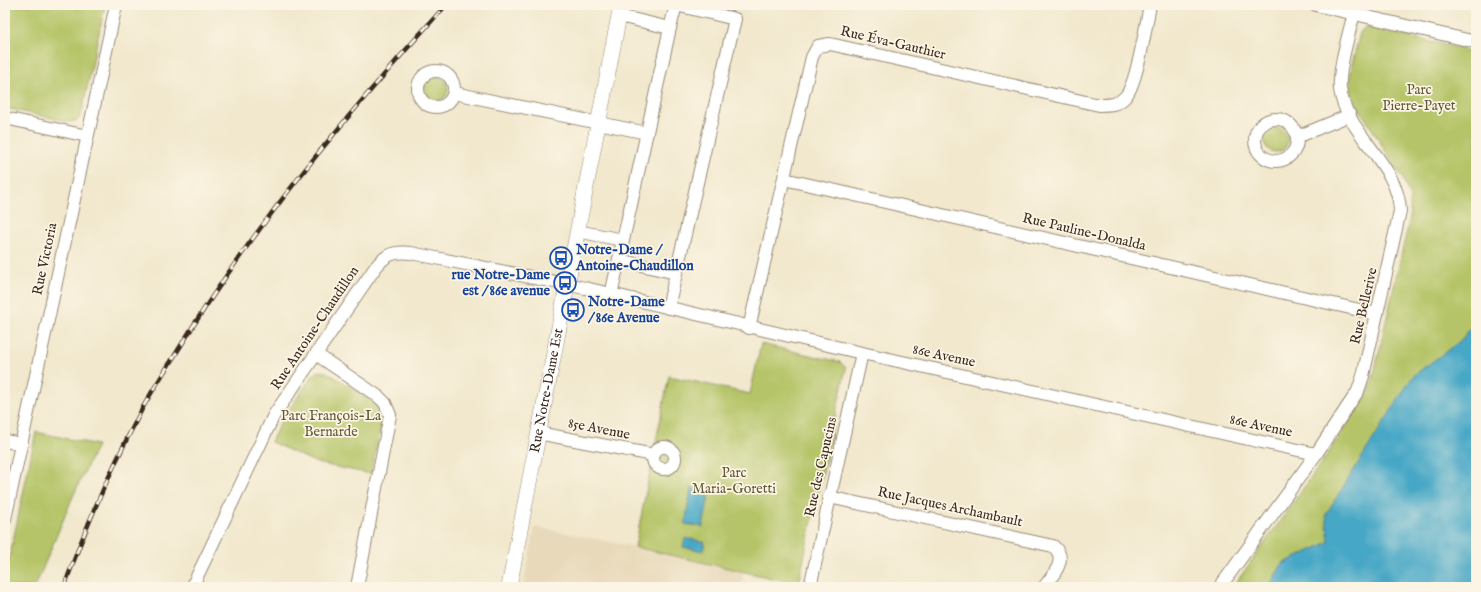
<svg xmlns="http://www.w3.org/2000/svg" width="1481" height="592" viewBox="0 0 1481 592" font-family="'IM FELL English',serif">
	<rect width="100%" height="100%" fill="#fcf5e5"/>
	<filter id="ink" filterUnits="userSpaceOnUse"><feTurbulence type="fractalNoise" baseFrequency=".025" numOctaves="2"/><feDisplacementMap in="SourceGraphic" scale="8" xChannelSelector="R" yChannelSelector="G"/><feConvolveMatrix kernelMatrix="1 2 1 2 8 2 1 2 1" color-interpolation-filters="sRGB"/></filter>
	<filter id="wash" filterUnits="userSpaceOnUse"><feTurbulence type="fractalNoise" baseFrequency=".012" numOctaves="4" result="noise"/><feDisplacementMap in="SourceGraphic" scale="16" xChannelSelector="R" yChannelSelector="G"/><feGaussianBlur stdDeviation="0.9" result="paint"/><feColorMatrix in="noise" values="0 0 0 0 0 0 0 0 0 0 0 0 0 0 0 0 0 1.4 0 .05"/><feComposite in="paint" operator="in"/></filter>
	<g filter="url(#wash)">
		<rect width="100%" height="100%" fill="#f1e8cd"/>
		<!-- built -->
		<path fill="#e8d9ba" d="M 535,527 L 635,547 L 744,572 L 741,587 L 523,587 Z"/>
		<!-- green -->
		<g fill="#b5c467" stroke="#787742">
			<path d="M 5,5 L 105,5 L 82,112 L 78,120 L 70,122 L 5,108 Z"/>
			<path d="M 1364,28 L 1370,28 L 1476,52 L 1476,322 L 1460,341 L 1413,376 L 1329,542 L 1282,564 L 1269,587 L 1233,587 L 1325,458 L 1369,391 L 1374,374 L 1410,217 L 1410,197 L 1403,179 L 1355,102 C 1344,80 1355,55 1360,33 Z"/>
			<circle cx="436" cy="89" r="12"/>
			<circle cx="1276" cy="140" r="12"/>
			<path d="M 761,344 L 840,362 L 846,368 L 798,584 L 635,547 L 669,376 L 750,394 Z"/>
			<path d="M 318,371 L 326,372 C 339,380 380,402 381,416 C 383,429 373,459 371,474 L 317,463 L 271,442 L 281,421 L 313,375 Z"/>
			<path d="M 36,432 L 97,445 L 74,494 L 35,587 L 5,587 L 5,579 Z"/>
		</g>
		<!-- water -->
		<g fill="#47a7c6" stroke="#416872">
			<path d="M 1476,322 L 1476,587 L 1269,587 L 1282,564 L 1329,542 L 1326,514 L 1413,376 L 1460,341 Z"/>
			<path d="M 691,488 L 710,491 L 703,527 L 685,524 Z"/>
			<path d="M 685,538 L 705,542 L 703,551 L 683,547 Z"/>
		</g>
	</g>
	<g filter="url(#ink)">
		<g fill="none" stroke-linecap="round" stroke-linejoin="round">
			<!-- minor casing -->
			<g stroke="#968976" stroke-width="14">
				<g id="minor">
					<path d="M 1316,5 L 1476,42"/>
					<circle cx="436" cy="89" r="18"/>
					<path d="M 454,93 L 647,133"/>
					<path d="M 5,118 L 87,136"/>
					<circle cx="1276" cy="140" r="21"/>
					<path d="M 1297,137 L 1350,115"/>
					<path d="M 784,179 L 1377,314"/>
					<path d="M 577,231 L 623,240"/>
					<path d="M 619,260 L 676,273"/>
					<path d="M 611,295 L 670,28 L 619,16"/>
					<path d="M 668,308 L 735,19 L 676,5 L 670,28"/>
					<path d="M 749,328 L 812,57 L 818,46 L 830,44 L 1099,105 C 1109,105 1118,105 1125,97 C 1137,85 1146,25 1150,5"/>
					<path d="M 316,354 L 379,397 L 385,403 L 390,415 L 357,587"/>
					<path d="M 538,433 L 654,455"/>
					<path d="M 5,441 L 21,444"/>
					<circle cx="664" cy="458" r="11"/>
					<path d="M 829,497 L 1053,546 C 1069,559 1053,575 1044,587"/>
					<path d="M 5,519 L 116,5"/>
					<path d="M 192,587 L 274,415 L 375,268 C 386,254 394,251 411,253 L 585,288 L 862,353 L 1316,454"/>
					<path d="M 810,587 L 862,353"/>
					<path d="M 1220,587 L 1316,454 L 1358,391 L 1363,376 L 1400,211 C 1399,164 1345,133 1340,89 C 1338,67 1351,27 1356,5"/>
				</g>
			</g>
			<!-- major casing -->
			<g stroke="#968976" stroke-width="16">
				<g id="major">
					<path id="s1" d="M 509,587 L 621,5"/>
				</g>
			</g>
			<!-- minor -->
			<use href="#minor" stroke="#fff" stroke-width="12"/>
			<!-- major -->
			<use href="#major" stroke="#fff" stroke-width="15"/>
			<!-- rail casing -->
			<g stroke="#3b2a1e" stroke-width="4.5">
				<path id="rail" d="M 64,587 C 85,528 111,469 140,413 C 152,390 167,368 180,347 C 256,223 349,112 446,5"/>
			</g>
			<!-- rail -->
			<use href="#rail" stroke="#fcf5e5" stroke-width="3" stroke-dasharray="9" stroke-linecap="butt"/>
		</g>
	</g>
	<!-- icons -->
	<defs>
		<g id="bus-ring" transform="scale(1.15)"><circle r="9.5" fill="#fcf5e5" stroke="#1a4fb4" stroke-width="1.5"/><path d="M-5-6H5V4H4V6H2V4H-2V6H-4V4H-5ZM-3.5-4V0h7V-4ZM-3.5 1.2v1.5H-2V1.2ZM2 1.2v1.5H3.5V1.2Z" fill="#1a4fb4"/></g>
	</defs>
	<g fill-rule="evenodd">
		<use href="#bus-ring" x="561" y="258"/>
		<use href="#bus-ring" x="565" y="283"/>
		<use href="#bus-ring" x="573" y="310"/>
	</g>
	<g text-anchor="middle" dominant-baseline="central" stroke-width="3.5" stroke-linejoin="round" paint-order="stroke">
		<!-- street labels -->
		<g font-size="14" fill="#3b2a1e" stroke="#fcf5e5">
			<text transform="translate(893 43) rotate(13)">Rue Éva-Gauthier</text>
			<text transform="translate(1084 232) rotate(13)">Rue Pauline-Donalda</text>
			<text transform="translate(45 259) rotate(-78)">Rue Victoria</text>
			<text transform="translate(1364 306) rotate(-77)">Rue Bellerive</text>
			<text transform="translate(315 328) rotate(-56)">Rue Antoine-Chaudillon</text>
			<text transform="translate(944 356) rotate(12)">86e Avenue</text>
			<text stroke="none"><textPath href="#s1" startOffset="200">Rue Notre-Dame Est</textPath></text>
			<text transform="translate(1261 426) rotate(12)">86e Avenue</text>
			<text transform="translate(599 429) rotate(11)">85e Avenue</text>
			<text transform="translate(821 467) rotate(-77)">Rue des Capucins</text>
			<text transform="translate(950 507) rotate(12)">Rue Jacques Archambault</text>
		</g>
		<!-- park labels -->
		<g font-size="14" fill="#605834" stroke="#fcf5e5">
			<text x="1419" y="90">Parc<tspan x="1419" dy="16">Pierre-Payet</tspan></text>
			<text x="331" y="416">Parc François-La<tspan x="331" dy="16">Bernarde</tspan></text>
			<text x="734" y="473">Parc<tspan x="734" dy="16">Maria-Goretti</tspan></text>
		</g>
		<!-- transit labels -->
		<g font-size="14" font-weight="bold" fill="#164399" stroke="#fcf5e5" text-anchor="start">
			<text x="576" y="250">Notre-Dame /<tspan x="576" dy="16">Antoine-Chaudillon</tspan></text>
			<text x="550" y="275" text-anchor="end">rue Notre-Dame<tspan x="550" dy="16">est / 86e avenue</tspan></text>
			<text x="588" y="302">Notre-Dame<tspan x="588" dy="16">/ 86e Avenue</tspan></text>
		</g>
	</g>
	<!-- margin -->
	<rect width="1481" height="592" fill="none" stroke="#fcf5e5" stroke-width="20"/>
</svg>
